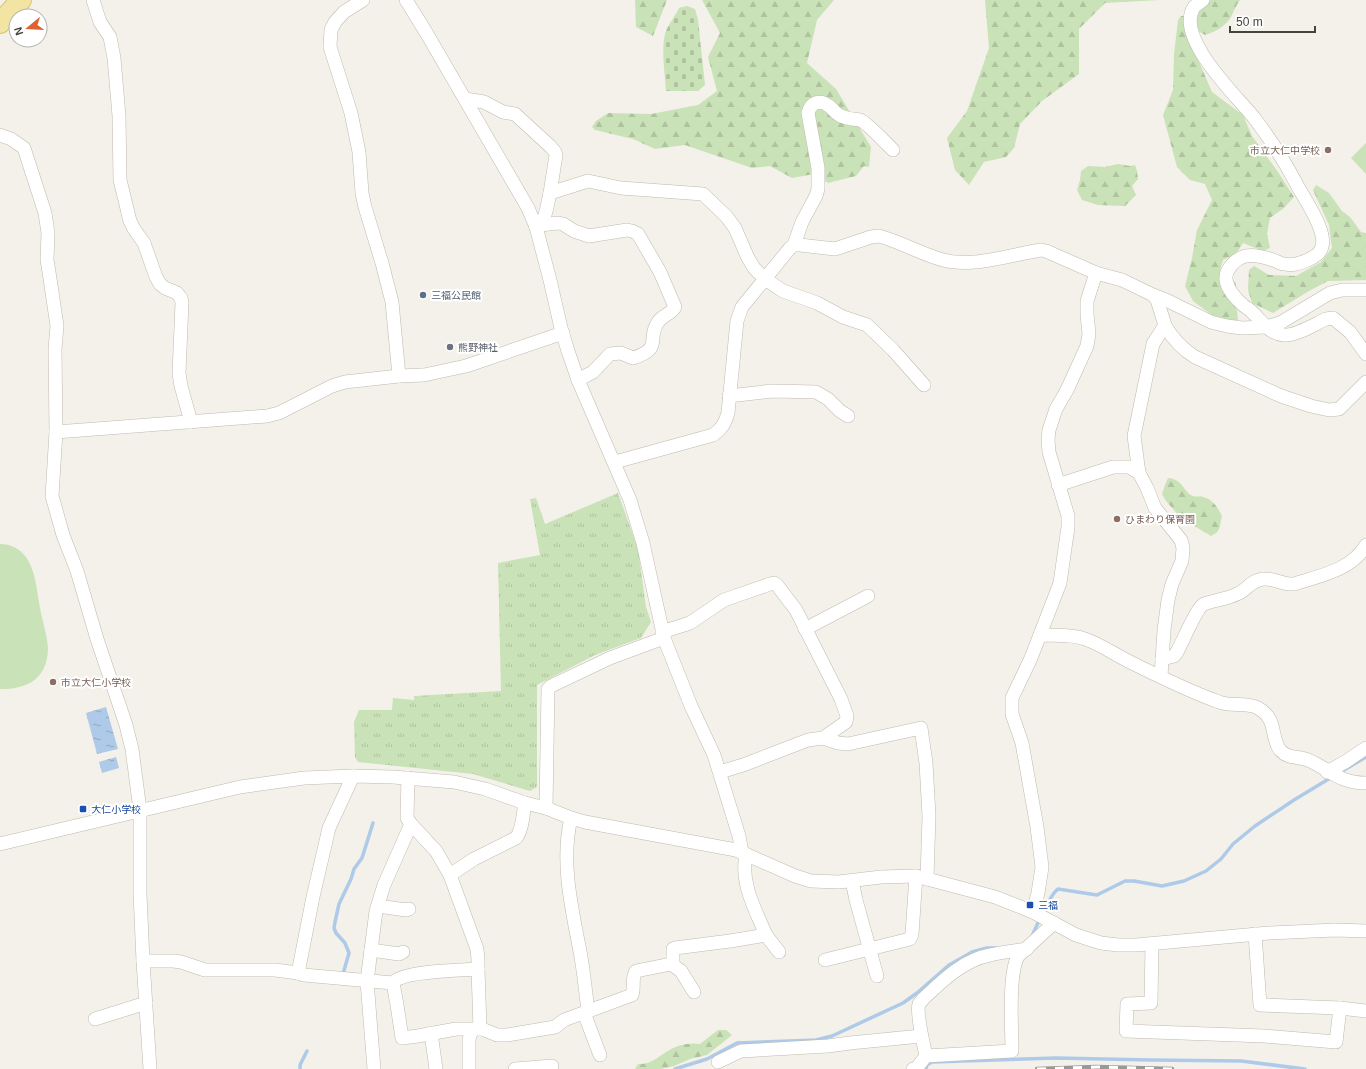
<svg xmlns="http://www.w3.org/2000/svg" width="1366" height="1069" viewBox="0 0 1366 1069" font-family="Helvetica,'Noto Sans JP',sans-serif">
	<defs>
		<pattern id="grass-tufts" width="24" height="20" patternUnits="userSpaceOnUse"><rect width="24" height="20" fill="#cae2b8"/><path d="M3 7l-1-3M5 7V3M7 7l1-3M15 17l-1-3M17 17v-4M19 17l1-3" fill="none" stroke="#afc39f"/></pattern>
		<pattern id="forest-firs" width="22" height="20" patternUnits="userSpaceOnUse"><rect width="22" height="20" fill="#cae2b8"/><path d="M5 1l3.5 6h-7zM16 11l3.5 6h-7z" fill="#afc39f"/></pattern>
		<pattern id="cemetery-stones" width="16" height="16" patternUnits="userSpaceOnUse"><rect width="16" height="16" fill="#cae2b8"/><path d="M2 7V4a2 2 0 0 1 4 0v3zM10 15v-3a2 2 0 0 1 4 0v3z" fill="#afc39f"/></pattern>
		<pattern id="water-ripples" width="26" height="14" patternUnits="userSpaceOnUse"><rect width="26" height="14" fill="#aecae8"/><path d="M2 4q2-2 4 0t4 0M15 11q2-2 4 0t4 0" fill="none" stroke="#8fa6bd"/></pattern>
	</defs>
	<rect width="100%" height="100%" fill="#f3f1ea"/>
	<!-- grass -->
	<path fill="url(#grass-tufts)" d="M 618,493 L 638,549 L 646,607 L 651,622 L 641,638 L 595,655 L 537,685 L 537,787 L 530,791 L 473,774 L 358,762 L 355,757 L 354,722 L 359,710 L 392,710 L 393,698 L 414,700 L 414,696 L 501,691 L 498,563 L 540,555 L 530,499 L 536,498 L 545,524 Z"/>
	<!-- forest -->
	<g fill="url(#forest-firs)">
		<path d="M 635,0 L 667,0 L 653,36 L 636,27 Z"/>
		<path d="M 702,0 L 834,0 L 817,20 L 807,63 L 836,89 L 871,147 L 869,167 L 864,166 L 856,176 L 828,183 L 814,174 L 792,178 L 770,166 L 752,168 L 685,145 L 655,149 L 633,139 L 595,130 L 592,127 L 596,121 L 608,113 L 651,114 L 698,105 L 717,91 L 708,57 L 720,33 Z"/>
		<path d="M 985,0 L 1160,0 L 1105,3 L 1079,29 L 1079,74 L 1042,101 L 1020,124 L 1014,148 L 1006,157 L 984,162 L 969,185 L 955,170 L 947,138 L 967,111 L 989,48 Z"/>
		<path d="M 1211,0 L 1240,0 C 1236,5 1234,11 1231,17 C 1225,27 1215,32 1205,35 L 1198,31 L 1195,16 L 1207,3 Z"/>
		<path d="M 1181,16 L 1186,16 L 1194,50 L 1212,92 L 1243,115 L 1252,136 L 1278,172 L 1294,197 L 1284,208 L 1270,218 L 1267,234 L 1270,248 L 1263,251 L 1243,243 L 1236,254 L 1223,260 L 1220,270 L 1236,283 L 1233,301 L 1237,310 L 1238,320 L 1220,321 L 1193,301 L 1185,286 L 1192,258 L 1197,230 L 1212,200 L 1205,184 L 1190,180 L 1177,167 L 1163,115 L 1173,90 L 1174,54 L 1178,20 Z"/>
		<path d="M 1118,164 L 1130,166 L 1135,165 L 1137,171 L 1138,179 L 1132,186 L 1136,195 L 1125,206 L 1098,205 L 1082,200 L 1077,190 L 1080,180 L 1081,171 L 1088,166 L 1105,167 Z"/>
		<path d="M 1316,185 L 1329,193 L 1342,211 L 1350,217 L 1361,232 L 1366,233 L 1366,280 L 1328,281 L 1309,291 L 1273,313 L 1252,303 L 1248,290 L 1249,270 L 1254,266 L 1269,275 L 1296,276 L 1321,262 L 1332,248 L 1329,225 L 1313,190 Z"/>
		<path d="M 1168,478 C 1183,479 1184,493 1193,496 C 1195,497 1200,496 1203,497 C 1213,499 1218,508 1222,516 C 1219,526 1222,531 1211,536 L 1181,518 L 1166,501 L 1162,494 L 1165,485 Z"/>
		<path d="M 718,1030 L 726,1030 L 732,1035 L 707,1055 L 690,1059 L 674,1066 L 661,1069 L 635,1069 L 638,1064 C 649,1065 657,1058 666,1052 C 676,1045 689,1042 700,1044 Z"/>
	</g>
	<!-- cemetery -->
	<path fill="url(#cemetery-stones)" d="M 687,6 L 695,9 L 698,20 L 705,85 L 698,91 L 666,91 C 665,74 661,50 665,34 C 668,24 675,17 679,8 Z"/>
	<!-- garden -->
	<g fill="#cae2b8">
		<path d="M 1366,143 L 1366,174 L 1351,158 Z"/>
		<path d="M 0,544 C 12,544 22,550 28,560 C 36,574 37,592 40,608 C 42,620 48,637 48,650 C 47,679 26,690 0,689 Z"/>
	</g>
	<!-- water -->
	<g fill="url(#water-ripples)">
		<path d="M 106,707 L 118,749 L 97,754 L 86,713 Z"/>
		<path d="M 116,757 L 119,768 L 102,773 L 99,762 Z"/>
	</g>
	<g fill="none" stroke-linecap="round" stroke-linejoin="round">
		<!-- stream -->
		<g stroke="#aecae8" stroke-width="3.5">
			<path d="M 1339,773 L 1366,757"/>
			<path d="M 1032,936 C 1037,926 1049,895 1058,889 L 1097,895 L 1125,881 L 1134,881 L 1162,886 L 1184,881 L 1206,871 L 1221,859 L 1233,844 L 1255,826 L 1294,800 L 1332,777"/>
			<path d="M 343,974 L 349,953 L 345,943 L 336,933 L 334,928 L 335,922 L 339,904 L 351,879 L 354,869 L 362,858 L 373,823"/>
			<path d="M 300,1069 L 300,1065 L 307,1051"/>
			<path d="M 675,1069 L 707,1059 L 737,1043 L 816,1040 L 832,1036 L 903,1003 L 917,993 L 949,965 L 958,960 L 972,952 L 987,948 L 996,948"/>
			<path d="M 926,1069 L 927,1065 L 932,1062 L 1056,1058 L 1150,1060 L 1241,1061 L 1305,1069"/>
		</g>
		<!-- street casing -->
		<g stroke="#bebaae" stroke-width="14">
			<g id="street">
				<path d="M 93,0 L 100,22 L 110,37 L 114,58 L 119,116 L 120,180 L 130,221 L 134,229 L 144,243 L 156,277 L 160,284 L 165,288 L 177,293 L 181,298 L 182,303 L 179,373 L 181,386 L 191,422"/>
				<path d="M 363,0 L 344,12 L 335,22 L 331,30 L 330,47 L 351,113 L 359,152 L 362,193 L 365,207 L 382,263 L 392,302 L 399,376"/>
				<path d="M 406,0 L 427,34 L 528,208 L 536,227 L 550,280 L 561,328 L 568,351 L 578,380 L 630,500 L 643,543 L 664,638 L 691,706 L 714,755 L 739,836 L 742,852"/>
				<path d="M 1203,0 C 1201,2 1196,5 1194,7 C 1174,38 1238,97 1255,119 C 1271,140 1285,162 1297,185 C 1305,200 1331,236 1320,251 C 1318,255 1312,258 1308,260 C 1300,263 1293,266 1284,264 C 1281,264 1277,261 1273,260 C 1255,254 1240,251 1228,270 C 1221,282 1233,296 1242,304 C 1244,307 1248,308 1251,311 C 1262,321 1269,334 1284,335 C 1296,336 1315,324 1326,319 L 1333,318 L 1350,332 L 1366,354"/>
				<path d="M 465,99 L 484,102 L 503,112 L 515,114 L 551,147 L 555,152 L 556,155 L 550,193"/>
				<path d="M 0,135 L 11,139 L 24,148 L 45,213 L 48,233 L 47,260 L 49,272 L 57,326 L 55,349 L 56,432 L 52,496 L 63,535 L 77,571 L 97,639 L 126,725 L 132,749 L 140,810 L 140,894 L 143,961 L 150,1069"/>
				<path d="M 540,225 L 558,223 L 563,224 L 574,231 L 589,236 L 627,230 L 632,231 L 638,234 L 660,272 L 675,307 C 671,314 663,315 658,322 C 646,339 664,348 633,358 L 621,353 L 610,354 L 593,372 L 578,380"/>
				<path d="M 536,227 C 547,220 547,204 550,193 L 588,181 L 621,188 L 703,194 L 726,216 L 735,228 L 748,258 L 754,268 L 765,279 L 783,291 L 817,303 L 843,317 L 867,325 L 893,350 L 924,385"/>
				<path d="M 794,245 L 802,222 L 816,196 L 818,189 L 818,168 L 808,113 C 811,102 820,99 829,106 C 833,109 835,113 839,115 C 846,119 852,119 860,120 C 866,122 887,144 893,150"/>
				<path d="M 1153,295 L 1166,300 L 1211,322 L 1227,326 L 1242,328 L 1266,327 L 1280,323 L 1330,293 L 1342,290 L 1366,290"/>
				<path d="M 1165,326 C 1173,339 1182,349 1195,357 L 1281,396 L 1311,406 L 1329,410 L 1339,409 L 1366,382"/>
				<path d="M 729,396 L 772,391 L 816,392 L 828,399 L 840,411 L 848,416"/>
				<path d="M 56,432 L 267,416 L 279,413 L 332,386 L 345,382 L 399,376 L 424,375 L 466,366 L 563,333"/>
				<path d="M 615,462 L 713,435 C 722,429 725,423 728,413 L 737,321 L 742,307 L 790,248 L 794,245 L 800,245 L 835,249 L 871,237 L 879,236 C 901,242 921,254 943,260 C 974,268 1009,255 1041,250 L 1046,251 L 1096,273 L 1122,280 L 1153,295 L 1157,300 L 1165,325 L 1153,344 L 1134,436 L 1139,473"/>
				<path d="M 1058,485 L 1113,467 L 1129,467 L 1139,473 L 1147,488 L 1155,508 L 1181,540 L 1183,548 L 1182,561 L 1172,584 L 1168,600 L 1164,630 L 1161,676"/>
				<path d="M 805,629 L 868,596"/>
				<path d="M 662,632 L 690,623 L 724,600 L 770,584 L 774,583 L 777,585 L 796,610 L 841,699 L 847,716 L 846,722 L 823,738"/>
				<path d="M 1040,635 C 1054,636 1071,634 1085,639 C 1100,644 1114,654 1128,661 C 1158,676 1188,691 1219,702 C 1232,707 1246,702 1258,708 C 1278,719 1270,737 1280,750 C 1288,759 1298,756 1308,760 C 1331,770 1339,783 1366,783"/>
				<path d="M 1162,659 L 1174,656 L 1177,652 C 1182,643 1197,607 1204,604 C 1215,600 1227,599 1237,594 C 1248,590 1249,581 1263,579 C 1274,578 1283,585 1294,584 C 1319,576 1352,570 1366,545"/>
				<path d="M 720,772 L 743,765 L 808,740 L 823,738 L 838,743 L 848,744 L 921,728 L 926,763 L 929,816 L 927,879"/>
				<path d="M 1327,772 L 1345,762 L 1366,748"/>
				<path d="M 408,778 L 407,818 L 411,824 L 436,851 L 450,875"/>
				<path d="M 546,808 L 548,689 L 551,686 L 610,658 L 664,638"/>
				<path d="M 571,818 C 560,864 573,913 581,957 C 584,975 586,994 588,1012"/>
				<path d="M 0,844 L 240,787 L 304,778 L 353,776 L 393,777 L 454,782 L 485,789 L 525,803 L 546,808 L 571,818 L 585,822 L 736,850 L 795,876 L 811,881 L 839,882 L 881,877 L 916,876 L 995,897 L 1033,912 L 1076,935 L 1101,943 L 1118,945 L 1136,945 L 1269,933 L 1335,930 L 1366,931"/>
				<path d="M 852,881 L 856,900 L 877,976"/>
				<path d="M 378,906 L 406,910 L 409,909"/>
				<path d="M 1033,912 L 1038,893 L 1042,867 L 1037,827 L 1022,743 L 1012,714 L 1012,698 L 1031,658 L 1060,583 L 1068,527 L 1068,516 L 1049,452 L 1048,440 L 1049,430 L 1056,409 L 1067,390 L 1087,346 L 1089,334 L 1087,314 L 1087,301 L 1096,273"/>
				<path d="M 1255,934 L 1260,1005 L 1340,1008 L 1366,1011"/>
				<path d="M 766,935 L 779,952"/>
				<path d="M 1152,944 L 1151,1003 L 1127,1004 L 1126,1031 L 1264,1036 L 1336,1042 L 1340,1008"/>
				<path d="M 371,950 L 399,954 L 403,952"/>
				<path d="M 825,960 L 910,939 L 912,934 L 916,876"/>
				<path d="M 143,961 L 173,961 L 181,962 L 205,970 L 275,970 L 298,973 L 313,897 L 329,828 L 353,776"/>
				<path d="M 671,964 L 681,971 L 694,992"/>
				<path d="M 478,969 L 480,1029"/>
				<path d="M 298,973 L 304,975 L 393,983 C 401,971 462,970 478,969 L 478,960 L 477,949 L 450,875 L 474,859 L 516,838 C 523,829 523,813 525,803"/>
				<path d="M 393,983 L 397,1005 L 402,1038 L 418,1036 L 456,1029 L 482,1029 L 497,1035 L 507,1035 L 555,1027 L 564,1020 L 632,995 C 635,987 631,978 636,971 L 671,964 L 673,963 L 673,949 L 675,948 L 730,941 L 766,935 C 755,909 740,883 746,854"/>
				<path d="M 584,1013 L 600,1055"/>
				<path d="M 95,1019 L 146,1003"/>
				<path d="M 431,1033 L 436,1069"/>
				<path d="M 926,1056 C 924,1047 916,1012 919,1004 C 920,1002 922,1001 923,999 C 942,981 963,960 990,955 C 1002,952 1015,951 1027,949"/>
				<path d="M 718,1062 L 741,1051 L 828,1046 L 850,1043 L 921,1036"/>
				<path d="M 374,1069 L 367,981 L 376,911 L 384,885 L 411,824"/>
				<path d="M 469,1069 L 469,1039 L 472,1030"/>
				<path d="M 515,1069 L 552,1066"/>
				<path d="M 913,1069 L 916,1069 L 926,1056 L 1012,1051 C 1012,1027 1008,976 1018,956 L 1054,923"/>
			</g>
		</g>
		<!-- primary casing -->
		<g stroke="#d6c476" stroke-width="22">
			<path id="primary" d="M 0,23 L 21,0"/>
		</g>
		<!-- street -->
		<use href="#street" stroke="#fff" stroke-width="13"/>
		<!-- primary -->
		<use href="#primary" stroke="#f2e5a4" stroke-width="20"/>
		<!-- rail casing -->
		<g stroke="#989898" stroke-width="4.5">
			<path id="rail" d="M 1037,1069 L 1096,1067 L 1172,1069"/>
		</g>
		<!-- rail -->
		<use href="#rail" stroke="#fff" stroke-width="3" stroke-dasharray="9" stroke-linecap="butt"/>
	</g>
	<!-- markers -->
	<g fill="#8d6e63" stroke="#fff" stroke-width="1.5">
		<circle cx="1328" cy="150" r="4"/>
		<circle cx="1117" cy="519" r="4"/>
		<circle cx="53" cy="682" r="4"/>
	</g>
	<circle fill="#5c6f8a" stroke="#fff" stroke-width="1.5" cx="423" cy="295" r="4"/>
	<circle fill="#6b7280" stroke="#fff" stroke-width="1.5" cx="450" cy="347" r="4"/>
	<g fill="#1a4fb4" stroke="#fff" stroke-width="1.5">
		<rect x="79" y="805" width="8" height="8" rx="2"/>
		<rect x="1026" y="901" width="8" height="8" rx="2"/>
	</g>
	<g text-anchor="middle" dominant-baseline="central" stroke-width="4" stroke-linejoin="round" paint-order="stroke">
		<!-- education labels -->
		<g font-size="10" fill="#785e54" stroke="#fff" text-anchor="start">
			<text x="1320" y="150" text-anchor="end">市立大仁中学校</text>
			<text x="1125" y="519">ひまわり保育園</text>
			<text x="61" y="682">市立大仁小学校</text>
		</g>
		<!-- service labels -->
		<g font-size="10" fill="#4e5e75" stroke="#fff" text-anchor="start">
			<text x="431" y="295">三福公民館</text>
		</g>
		<!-- worship labels -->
		<g font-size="10" fill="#5b616d" stroke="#fff" text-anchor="start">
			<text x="458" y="347">熊野神社</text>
		</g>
		<!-- transit labels -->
		<g font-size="10" fill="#164399" stroke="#fff" text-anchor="start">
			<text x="91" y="809">大仁小学校</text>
			<text x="1038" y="905">三福</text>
		</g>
	</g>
	<!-- north arrow -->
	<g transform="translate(28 28) rotate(252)"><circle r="19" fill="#ffffff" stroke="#b5b4b0"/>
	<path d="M0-3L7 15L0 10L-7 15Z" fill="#e06234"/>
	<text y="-6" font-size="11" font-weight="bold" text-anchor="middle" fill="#464339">N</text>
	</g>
	<!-- scale -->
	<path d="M1230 26v6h85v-6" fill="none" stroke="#464339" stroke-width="2"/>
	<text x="1236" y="26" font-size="12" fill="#464339" stroke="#ffffff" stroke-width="3" paint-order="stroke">50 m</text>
</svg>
